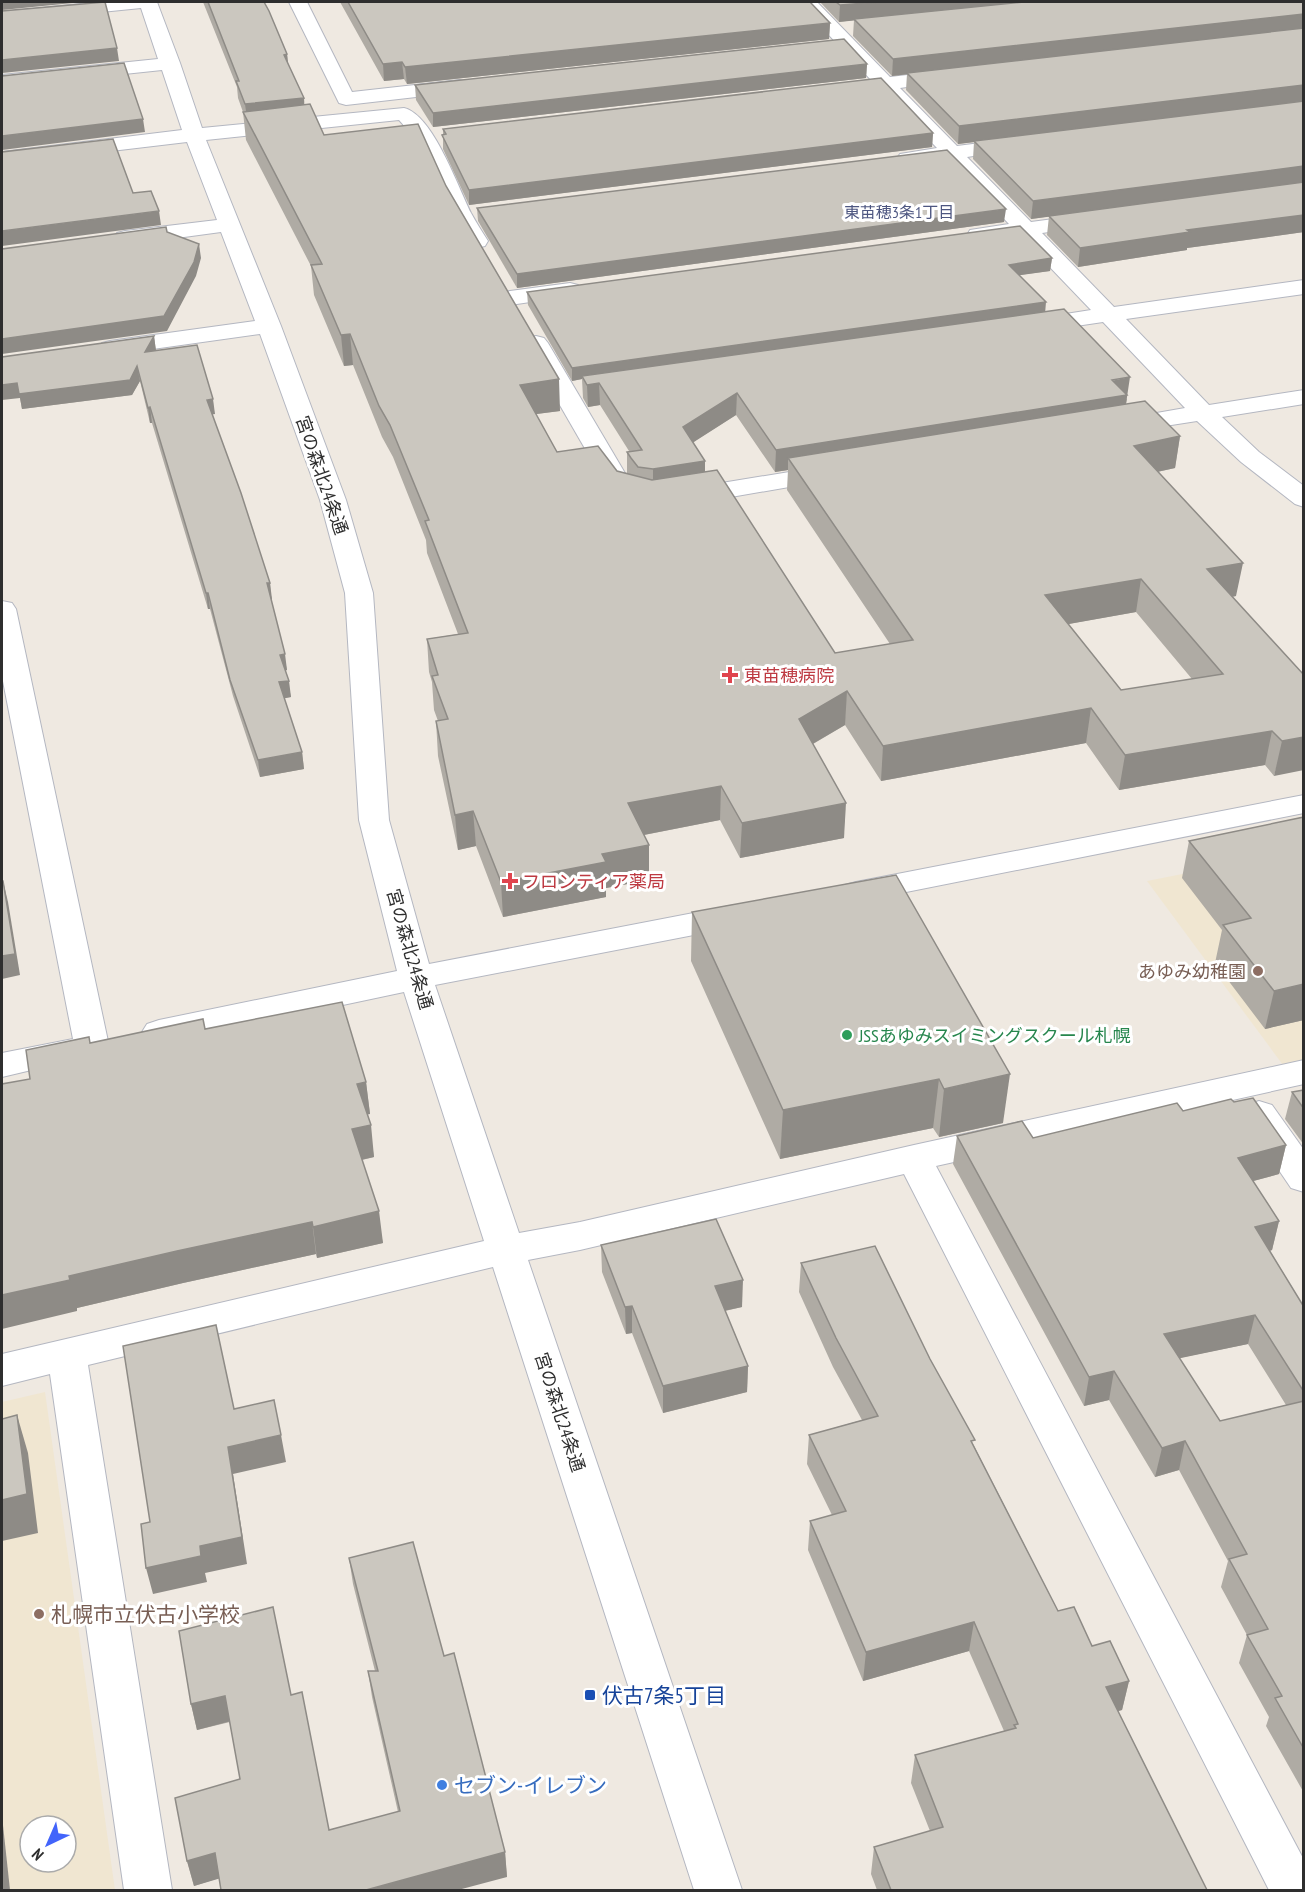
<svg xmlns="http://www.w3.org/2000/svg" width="1305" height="1892" viewBox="0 0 1305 1892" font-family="'PT Sans Narrow','Noto Sans JP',sans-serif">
	<rect width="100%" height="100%" fill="#efe9e1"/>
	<!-- education -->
	<g fill="#f0e6d1" fill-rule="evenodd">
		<path d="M 1303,850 L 1303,1060 L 1283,1065 L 1147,881 Z"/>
		<path d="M 45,1392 L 115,1890 L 2,1890 L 2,1402 ZM 30,1826 L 66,1826 L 66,1862 L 30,1862 Z"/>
	</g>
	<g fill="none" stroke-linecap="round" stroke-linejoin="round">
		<!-- minor casing -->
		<g stroke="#b4b7c1" stroke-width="2">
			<g id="minor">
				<path d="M 100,2 L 157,2 L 180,63 L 202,128 L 404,108 C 433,115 458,187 471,213 C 476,222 482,232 488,241 L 485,246 L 477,248 L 469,246 L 450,214 L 416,139 L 399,120 L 206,140 L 281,326 L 346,500 L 373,593 L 389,820 L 429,964 L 735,905 L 746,909 L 751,916 L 746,923 L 735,927 L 435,985 L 519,1233 L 580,1222 L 914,1145 L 1304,1060 L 1304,1084 L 936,1166 L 1304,1860 L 1304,1890 L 1269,1890 L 904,1174 L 580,1250 L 528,1260 L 742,1890 L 694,1890 L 493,1267 L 88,1365 L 172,1890 L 124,1890 L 50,1374 L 2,1386 L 2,1354 L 484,1241 L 404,992 L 159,1044 L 147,1040 L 142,1032 L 147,1024 L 159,1020 L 397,971 L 359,820 L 345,593 L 320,500 L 260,334 L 110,355 L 102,353 L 98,348 L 102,343 L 110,341 L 255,321 L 221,232 L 125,245 L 117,243 L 114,238 L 117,233 L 125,231 L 217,220 L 187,142 L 2,164 L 2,152 L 182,130 L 162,70 L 2,87 L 2,75 L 158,59 L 141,8 L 2,22 L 2,12 Z"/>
				<path d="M 289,2 L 307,2 L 352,92 L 460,80 L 467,82 L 470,86 L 467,90 L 460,92 L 346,105 L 339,103 Z"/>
				<path d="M 798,2 L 817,2 L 890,77 L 950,70 L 957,72 L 960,76 L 957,80 L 900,88 L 957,146 L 1019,138 L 1026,140 L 1029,144 L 1026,148 L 967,157 L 1031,222 L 1091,214 L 1099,215 L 1102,220 L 1099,225 L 1042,233 L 1114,307 L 1304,280 L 1304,294 L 1126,319 L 1209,405 L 1304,390 L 1304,404 L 1222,417 L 1259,452 L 1304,486 L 1304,507 L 1295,504 L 1241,462 L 1197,421 L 1120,433 L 1111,431 L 1108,426 L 1111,421 L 1185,408 L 1103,322 L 1029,333 L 1021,331 L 1017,326 L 1021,321 L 1091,310 L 1020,236 L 978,242 L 970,240 L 967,235 L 970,230 L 1009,224 L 947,159 L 907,164 L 900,162 L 897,158 L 900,154 L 937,148 L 881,90 L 840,95 L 833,93 L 830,89 L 833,85 L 871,80 Z"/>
				<path d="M 570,283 L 578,285 L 581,290 L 578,295 L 510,305 L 502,303 L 499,298 L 502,293 L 510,291 Z"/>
				<path d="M 536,336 L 544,338 L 548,343 L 632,485 L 628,490 L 619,493 L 610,490 L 606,485 L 524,343 L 528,338 Z"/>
				<path d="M 832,465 L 841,468 L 845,473 L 841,478 L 685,505 L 676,502 L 672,497 L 676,492 L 685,489 Z"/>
				<path d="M 2,601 L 12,603 L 16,609 L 109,1046 L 104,1054 L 92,1058 L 84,1056 L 82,1058 L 2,1077 L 2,1053 L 73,1039 L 2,676 Z"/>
				<path d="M 1304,795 L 1304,813 L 856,902 L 845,899 L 840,892 L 845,885 L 856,882 Z"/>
				<path d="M 1259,1101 L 1272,1105 L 1304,1150 L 1304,1192 L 1291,1188 L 1241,1114 L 1246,1105 Z"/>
			</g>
		</g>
		<!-- minor -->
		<use href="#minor" fill="#fff" fill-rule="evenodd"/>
	</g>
	<!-- wall -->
	<g fill="#afaba4" fill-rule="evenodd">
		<path d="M 203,2 L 264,2 L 287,54 L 288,65 L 304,98 L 304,104 L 324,135 L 446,186 L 560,411 L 536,414 L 557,452 L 617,471 L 627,474 L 627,452 L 629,451 L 600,405 L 588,407 L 583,398 L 582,379 L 572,381 L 528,305 L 527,292 L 1052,258 L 1050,271 L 1019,275 L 1045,312 L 1127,399 L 1126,404 L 1180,436 L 1175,468 L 1157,472 L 1236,596 L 1232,597 L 1304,675 L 1274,776 L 1265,765 L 1119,790 L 1086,743 L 881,781 L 845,725 L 813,744 L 844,838 L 740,858 L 720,820 L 644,835 L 649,880 L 606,888 L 606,897 L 503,917 L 476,846 L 458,850 L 438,756 L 436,721 L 438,721 L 434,710 L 432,682 L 429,672 L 427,639 L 458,634 L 427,553 L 426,540 L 393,457 L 382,437 L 353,365 L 344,366 L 314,295 L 311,266 L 246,140 L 243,112 L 238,98 L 237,87 ZM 736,415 L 775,472 L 788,470 L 787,490 L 890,644 L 835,653 L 705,472 L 705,461 L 693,442 ZM 1136,612 L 1192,679 L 1121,690 L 1068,624 Z"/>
		<path d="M 340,2 L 810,2 L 830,23 L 829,39 L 407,84 L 404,79 L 384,81 Z"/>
		<path d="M 820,2 L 1304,2 L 1304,232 L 1187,248 L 1187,250 L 1078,267 L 1047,235 L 1049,216 L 1073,213 L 1031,219 L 973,159 L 974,142 L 958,144 L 906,90 L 907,74 L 892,76 L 853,36 L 854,20 L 839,22 Z"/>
		<path d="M 867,64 L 866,78 L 433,127 L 416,100 L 415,85 Z"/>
		<path d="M 443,129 L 933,133 L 932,147 L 469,205 L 443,149 Z"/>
		<path d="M 477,208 L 1004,222 L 517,288 L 478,221 Z"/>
		<path d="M 154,336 L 156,351 L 215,414 L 212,414 L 270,583 L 271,599 L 287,670 L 285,671 L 291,697 L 284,698 L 302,752 L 304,769 L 260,777 L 233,696 L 210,609 L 208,609 L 152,423 L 150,423 L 140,381 L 132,395 L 22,409 L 20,398 Z"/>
		<path d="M 1304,817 L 1304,1020 L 1265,1029 L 1215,963 L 1222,930 L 1182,878 L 1189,841 Z"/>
		<path d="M 692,912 L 1003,1123 L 939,1137 L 933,1128 L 780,1159 L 691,961 Z"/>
		<path d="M 205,1029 L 366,1082 L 370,1114 L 367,1114 L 374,1157 L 362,1160 L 383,1243 L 317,1258 L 316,1254 L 183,1283 L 77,1308 L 77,1311 L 30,1079 L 90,1043 Z"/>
		<path d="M 1304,1090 L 1304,1145 L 1285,1119 L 1292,1092 Z"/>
		<path d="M 1234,1102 L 1286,1145 L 1279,1174 L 1253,1181 L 1279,1221 L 1272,1250 L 1270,1251 L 1304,1307 L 1304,1793 L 1266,1726 L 1269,1717 L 1239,1663 L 1247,1635 L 1221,1587 L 1228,1561 L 1179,1470 L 1155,1477 L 1109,1400 L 1084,1406 L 953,1164 L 957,1136 L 1033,1138 ZM 1248,1344 L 1286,1405 L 1220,1421 L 1179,1358 Z"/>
		<path d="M 601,1245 L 742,1307 L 725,1311 L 748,1366 L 747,1392 L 663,1413 L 632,1333 L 626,1334 L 602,1272 Z"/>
		<path d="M 801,1263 L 930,1359 L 1058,1611 L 1129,1681 L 1122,1710 L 1118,1711 L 1207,1890 L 877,1890 L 871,1874 L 874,1847 L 930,1831 L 911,1783 L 915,1755 L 1004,1731 L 969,1651 L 863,1681 L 808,1550 L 810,1521 L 832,1515 L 807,1464 L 809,1435 L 862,1420 L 833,1367 L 799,1292 Z"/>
		<path d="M 349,1558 L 444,1656 L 505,1852 L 507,1877 L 219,1878 L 194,1886 L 187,1861 L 240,1779 L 230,1722 L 197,1730 L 191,1704 L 291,1695 L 329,1830 L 398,1812 L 372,1697 L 368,1671 L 375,1671 L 353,1584 Z"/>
	</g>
	<!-- shaded-wall -->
	<g fill="#8e8b86">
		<path d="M 2,2 L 83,2 L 2,10 Z"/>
		<path d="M 879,2 L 1038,2 L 839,22 L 840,5 Z"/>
		<path d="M 1304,14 L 1304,30 L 892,76 L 893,59 Z"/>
		<path d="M 830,23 L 829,39 L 407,84 L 405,67 Z"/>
		<path d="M 117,48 L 119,61 L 2,73 L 2,75 L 2,60 Z"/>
		<path d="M 287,54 L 289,71 L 284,55 Z"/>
		<path d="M 402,62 L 404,79 L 384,81 L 383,64 Z"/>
		<path d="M 867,64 L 866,78 L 433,127 L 433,113 Z"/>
		<path d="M 1304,85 L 1304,102 L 958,144 L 959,126 Z"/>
		<path d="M 304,98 L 305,116 L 247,119 L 245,104 Z"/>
		<path d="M 143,119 L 145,132 L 2,150 L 2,151 L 2,136 Z"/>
		<path d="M 933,133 L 932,147 L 469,205 L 469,190 Z"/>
		<path d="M 1304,166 L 1304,184 L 1031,219 L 1033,201 Z"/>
		<path d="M 1006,209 L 1004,222 L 517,288 L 517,274 Z"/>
		<path d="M 159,211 L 161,225 L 2,246 L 2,247 L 2,231 Z"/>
		<path d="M 1304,215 L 1304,232 L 1187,248 L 1187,250 L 1078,267 L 1080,248 L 1187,230 Z"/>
		<path d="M 199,244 L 201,258 L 196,276 L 167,331 L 2,354 L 2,355 L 2,339 Z"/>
		<path d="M 1052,258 L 1050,271 L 1007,277 L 1009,265 Z"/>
		<path d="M 1046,302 L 1045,314 L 582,376 L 582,379 L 572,381 L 572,368 Z"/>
		<path d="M 350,334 L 353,365 L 344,366 L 341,335 Z"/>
		<path d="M 154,336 L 156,351 L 145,352 Z"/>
		<path d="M 137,366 L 140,381 L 132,395 L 22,409 L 20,398 L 2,400 L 2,385 Z"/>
		<path d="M 1130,377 L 1124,417 L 788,458 L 788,470 L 775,472 L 776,450 Z"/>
		<path d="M 559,379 L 560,411 L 521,416 L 520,385 Z"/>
		<path d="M 599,383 L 600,405 L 588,407 L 587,385 Z"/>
		<path d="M 737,393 L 736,415 L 683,449 L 683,427 Z"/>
		<path d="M 213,399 L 215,414 L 209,415 L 207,400 Z"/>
		<path d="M 150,407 L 152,423 L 150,423 L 148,408 Z"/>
		<path d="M 1180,436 L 1175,468 L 1129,478 L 1134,446 Z"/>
		<path d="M 705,461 L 705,483 L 653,492 L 653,469 Z"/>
		<path d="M 1243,563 L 1236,596 L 1201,602 L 1207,569 Z"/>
		<path d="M 1141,579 L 1136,612 L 1041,629 L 1045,595 Z"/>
		<path d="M 267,583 L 270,583 L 272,599 L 269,600 Z"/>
		<path d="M 206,593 L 208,593 L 210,609 L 208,609 Z"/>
		<path d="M 285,654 L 287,670 L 282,671 L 280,655 Z"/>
		<path d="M 289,681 L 291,697 L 281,699 L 279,682 Z"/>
		<path d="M 847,691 L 845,725 L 797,753 L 799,719 Z"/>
		<path d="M 1091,708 L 1086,743 L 881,781 L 883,746 Z"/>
		<path d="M 1272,731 L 1265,765 L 1119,790 L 1125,755 Z"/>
		<path d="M 1304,737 L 1304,770 L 1274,776 L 1282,741 Z"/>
		<path d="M 302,752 L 304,769 L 260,777 L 258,760 Z"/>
		<path d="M 721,786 L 720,820 L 628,838 L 628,803 Z"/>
		<path d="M 846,803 L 844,838 L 740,858 L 742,823 Z"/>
		<path d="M 473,811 L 476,846 L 458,850 L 455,815 Z"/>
		<path d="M 649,845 L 649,880 L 606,888 L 606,897 L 503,917 L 501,882 L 602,854 Z"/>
		<path d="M 3,881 L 8,902 L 20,975 L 2,979 Z"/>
		<path d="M 1304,984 L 1304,1020 L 1265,1029 L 1274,991 Z"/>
		<path d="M 1010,1074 L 1003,1123 L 939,1137 L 944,1089 Z"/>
		<path d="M 939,1079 L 933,1128 L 780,1159 L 783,1110 Z"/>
		<path d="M 366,1082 L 370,1114 L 360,1116 L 357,1084 Z"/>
		<path d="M 371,1125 L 374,1157 L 356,1161 L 352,1129 Z"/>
		<path d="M 1286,1145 L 1279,1174 L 1231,1187 L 1238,1158 Z"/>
		<path d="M 379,1211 L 383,1243 L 317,1258 L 313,1227 Z"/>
		<path d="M 1279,1221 L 1272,1250 L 1248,1256 L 1255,1227 Z"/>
		<path d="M 312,1222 L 316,1254 L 183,1283 L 77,1308 L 77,1311 L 2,1329 L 2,1295 L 69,1276 L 177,1251 Z"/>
		<path d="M 743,1280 L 742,1307 L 714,1313 L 715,1286 Z"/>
		<path d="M 632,1306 L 632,1333 L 626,1334 L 625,1307 Z"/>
		<path d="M 1255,1315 L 1248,1344 L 1157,1363 L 1164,1334 Z"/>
		<path d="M 748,1366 L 747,1392 L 663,1413 L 663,1386 Z"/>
		<path d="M 1114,1371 L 1109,1400 L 1084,1406 L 1089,1377 Z"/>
		<path d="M 17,1415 L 28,1453 L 38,1533 L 2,1541 L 2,1500 Z"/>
		<path d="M 281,1435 L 286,1462 L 233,1474 L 247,1564 L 205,1573 L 207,1582 L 153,1594 L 146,1568 L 200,1546 L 228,1447 Z"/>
		<path d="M 1185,1441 L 1179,1470 L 1155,1477 L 1162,1448 Z"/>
		<path d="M 974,1622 L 969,1651 L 863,1681 L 866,1652 Z"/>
		<path d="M 1129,1681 L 1122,1710 L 1100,1716 L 1106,1687 Z"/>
		<path d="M 225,1696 L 231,1721 L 197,1730 L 191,1704 Z"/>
		<path d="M 2,1816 L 10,1890 L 2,1890 Z"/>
		<path d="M 505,1852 L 507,1877 L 458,1890 L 366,1890 Z"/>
		<path d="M 215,1853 L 221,1878 L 194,1886 L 187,1861 Z"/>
	</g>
	<!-- building -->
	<g fill="#cbc7bf" stroke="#8e8b86" stroke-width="1.5" fill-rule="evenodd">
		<path d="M 105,2 L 117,48 L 2,60 L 2,11 Z"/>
		<path d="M 208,2 L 264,2 L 269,11 L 287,54 L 284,55 L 304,98 L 245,104 L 236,81 L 239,81 Z"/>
		<path d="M 348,2 L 810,2 L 830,23 L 405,67 L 402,62 L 383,64 Z"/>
		<path d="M 836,2 L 879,2 L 840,5 Z"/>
		<path d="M 1024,2 L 1304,2 L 1304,14 L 893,59 L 854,19 Z"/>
		<path d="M 1304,28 L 1304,85 L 959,126 L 907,73 Z"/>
		<path d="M 844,39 L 867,64 L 433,113 L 415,85 Z"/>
		<path d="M 124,63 L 143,119 L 2,136 L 2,76 Z"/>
		<path d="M 881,78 L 933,133 L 469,190 L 442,135 L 446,134 L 443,129 Z"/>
		<path d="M 1304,101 L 1304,166 L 1033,201 L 974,141 Z"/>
		<path d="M 310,104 L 324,135 L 418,124 L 446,186 L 559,379 L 520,385 L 557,452 L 598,446 L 617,471 L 652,480 L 717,470 L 835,653 L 913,640 L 788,458 L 1145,401 L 1180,436 L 1134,446 L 1243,563 L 1207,569 L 1304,675 L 1304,737 L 1282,741 L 1272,731 L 1125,755 L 1091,708 L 883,746 L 847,691 L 799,719 L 846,803 L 742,823 L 721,786 L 628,803 L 649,845 L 602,854 L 606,862 L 501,882 L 473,811 L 455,815 L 436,721 L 448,719 L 432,676 L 438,675 L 427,639 L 468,633 L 425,521 L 429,520 L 390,425 L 379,406 L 350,334 L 341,335 L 311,265 L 322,264 L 243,112 ZM 1141,579 L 1223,674 L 1121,690 L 1045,595 Z"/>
		<path d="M 113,139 L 133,193 L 151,191 L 159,211 L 2,231 L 2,152 Z"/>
		<path d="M 947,150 L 1006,209 L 517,274 L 477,208 Z"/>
		<path d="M 1304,182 L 1304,215 L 1187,230 L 1190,232 L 1080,248 L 1049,216 Z"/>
		<path d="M 1020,226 L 1052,258 L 1009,265 L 1046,302 L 572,368 L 527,292 Z"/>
		<path d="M 166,227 L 167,232 L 199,244 L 194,262 L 164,316 L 2,339 L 2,249 Z"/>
		<path d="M 1064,309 L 1130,377 L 1112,380 L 1127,395 L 776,450 L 737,393 L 683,427 L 705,461 L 653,469 L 638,467 L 631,458 L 627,452 L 642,450 L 599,383 L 587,385 L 582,376 Z"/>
		<path d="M 154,336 L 145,352 L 197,345 L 213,399 L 207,400 L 241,493 L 270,583 L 267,583 L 285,654 L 280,655 L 289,681 L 279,682 L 302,752 L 258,760 L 230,680 L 208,593 L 206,593 L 150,407 L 148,408 L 137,366 L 130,380 L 19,394 L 17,383 L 2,385 L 2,357 Z"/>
		<path d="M 1304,817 L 1304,984 L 1274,991 L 1223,925 L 1251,918 L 1189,841 Z"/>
		<path d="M 896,875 L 1010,1074 L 944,1089 L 939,1079 L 783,1110 L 692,912 Z"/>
		<path d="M 2,881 L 3,881 L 15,954 L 2,956 Z"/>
		<path d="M 342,1002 L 366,1082 L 357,1084 L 371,1125 L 352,1129 L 379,1211 L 313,1227 L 312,1222 L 177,1251 L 69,1276 L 70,1280 L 2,1295 L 2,1084 L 30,1079 L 26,1050 L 89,1037 L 90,1043 L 203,1019 L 205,1029 Z"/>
		<path d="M 1304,1090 L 1304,1109 L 1292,1092 Z"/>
		<path d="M 1253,1098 L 1286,1145 L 1238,1158 L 1279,1221 L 1255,1227 L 1304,1307 L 1304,1392 L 1255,1315 L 1164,1334 L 1220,1421 L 1304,1401 L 1304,1749 L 1275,1698 L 1282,1696 L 1247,1635 L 1268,1629 L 1229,1559 L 1247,1554 L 1185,1441 L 1162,1448 L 1114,1371 L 1089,1377 L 957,1136 L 1022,1121 L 1033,1138 L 1177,1103 L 1183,1111 L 1231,1099 L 1234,1102 Z"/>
		<path d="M 716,1219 L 743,1280 L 715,1286 L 748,1366 L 663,1386 L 632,1306 L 625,1307 L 601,1245 Z"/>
		<path d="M 875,1246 L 930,1359 L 975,1440 L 971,1441 L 1058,1611 L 1074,1607 L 1092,1646 L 1110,1641 L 1129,1681 L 1106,1687 L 1207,1890 L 891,1890 L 874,1847 L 943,1827 L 915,1755 L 1016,1728 L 1014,1725 L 1018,1724 L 974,1622 L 866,1652 L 810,1521 L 846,1511 L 809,1435 L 878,1416 L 836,1338 L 801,1263 Z"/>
		<path d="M 216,1325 L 234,1409 L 274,1400 L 281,1435 L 228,1447 L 242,1537 L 200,1546 L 201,1556 L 146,1568 L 141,1524 L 150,1522 L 123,1346 Z"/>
		<path d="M 17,1415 L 27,1494 L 2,1500 L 2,1419 Z"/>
		<path d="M 413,1542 L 444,1656 L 454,1653 L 505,1852 L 366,1890 L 221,1890 L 215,1853 L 187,1861 L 175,1798 L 240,1779 L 225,1696 L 191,1704 L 179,1631 L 273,1607 L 291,1695 L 302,1692 L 329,1830 L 400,1811 L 368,1671 L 378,1671 L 349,1558 Z"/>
	</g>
	<!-- markers -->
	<g fill="#e0444e" stroke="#fff" stroke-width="2">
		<path d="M727 666h6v6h6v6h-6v6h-6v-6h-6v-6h6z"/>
		<path d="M507 872h6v6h6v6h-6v6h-6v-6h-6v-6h6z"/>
	</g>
	<g fill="#8d6e63" stroke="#fff" stroke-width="2">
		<circle cx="1258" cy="971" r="6"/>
		<circle cx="39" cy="1614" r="6"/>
	</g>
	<circle fill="#2e9e5b" stroke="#fff" stroke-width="2" cx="847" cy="1035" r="6"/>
	<rect fill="#1a4fb4" stroke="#fff" stroke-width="2" x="584" y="1689" width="12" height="12" rx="3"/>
	<circle fill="#3f7fe0" stroke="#fff" stroke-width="2" cx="442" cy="1785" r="6"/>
	<g text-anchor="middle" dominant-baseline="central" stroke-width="6" stroke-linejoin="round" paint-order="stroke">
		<!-- far-neighbourhood labels -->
		<g font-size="16" fill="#4d5680" stroke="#fff">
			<text x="899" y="212">東苗穂3条1丁目</text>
		</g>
		<!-- street labels -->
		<g font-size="18" fill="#2e2e2e" stroke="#fff">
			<text transform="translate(322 475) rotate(71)">宮の森北24条通</text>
			<text transform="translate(410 949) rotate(74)">宮の森北24条通</text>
			<text transform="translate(560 1412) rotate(72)">宮の森北24条通</text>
		</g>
		<!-- health labels -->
		<g font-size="18" fill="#be3a42" stroke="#fff" text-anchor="start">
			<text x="744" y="675">東苗穂病院</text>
			<text x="522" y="881">フロンティア薬局</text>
		</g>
		<!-- education labels -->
		<g font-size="18" fill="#785e54" stroke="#fff" text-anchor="end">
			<text x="1246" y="971">あゆみ幼稚園</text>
		</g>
		<!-- leisure labels -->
		<g font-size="18" fill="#27864d" stroke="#fff" text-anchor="start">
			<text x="859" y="1035">JSSあゆみスイミングスクール札幌</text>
		</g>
		<!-- near-education labels -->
		<g font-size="21" fill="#785e54" stroke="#fff" text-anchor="start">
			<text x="51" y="1614">札幌市立伏古小学校</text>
		</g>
		<!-- near-transit labels -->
		<g font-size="21" fill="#164399" stroke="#fff" text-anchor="start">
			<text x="602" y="1695">伏古7条5丁目</text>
		</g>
		<!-- near-shop labels -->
		<g font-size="21" fill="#366cbe" stroke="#fff" text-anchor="start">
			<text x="454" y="1785">セブン-イレブン</text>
		</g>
	</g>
	<!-- border -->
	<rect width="1305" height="1892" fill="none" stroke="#2e2e2e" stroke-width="6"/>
	<!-- north arrow -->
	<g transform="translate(48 1844) rotate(224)"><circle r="28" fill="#ffffff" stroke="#ababab" stroke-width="1.5"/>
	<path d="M0-4.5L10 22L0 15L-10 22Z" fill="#4264fb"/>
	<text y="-9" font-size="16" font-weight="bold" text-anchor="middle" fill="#2e2e2e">N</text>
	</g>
</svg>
